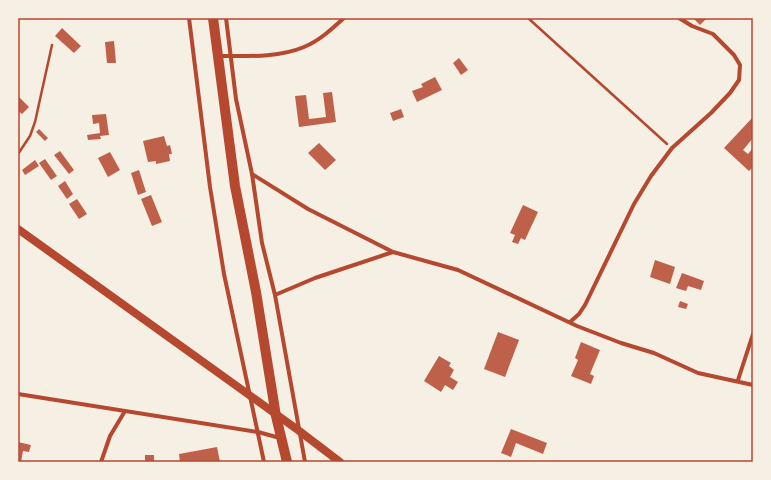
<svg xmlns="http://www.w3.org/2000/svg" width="771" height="480" viewBox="0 0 771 480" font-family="'Asap Condensed',sans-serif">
	<rect width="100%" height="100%" fill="#f6efe4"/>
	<!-- building -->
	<g fill="#bf614a">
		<path d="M 693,18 L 707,18 L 700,25 Z"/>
		<path d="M 62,28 L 81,46 L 74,53 L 55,36 Z"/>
		<path d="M 114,41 L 116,63 L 107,63 L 105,42 Z"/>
		<path d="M 459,58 L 468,70 L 461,75 L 453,63 Z"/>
		<path d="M 435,77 L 442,90 L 417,102 L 412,91 L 423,87 L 421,84 Z"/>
		<path d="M 332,92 L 336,122 L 299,127 L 295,96 L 306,95 L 309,119 L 326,117 L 323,93 Z"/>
		<path d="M 18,96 L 29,107 L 22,114 L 18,111 Z"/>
		<path d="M 401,109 L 404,117 L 393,121 L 390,113 Z"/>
		<path d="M 106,114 L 109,135 L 100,136 L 101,139 L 88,140 L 87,135 L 100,133 L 99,123 L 93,124 L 92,115 Z"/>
		<path d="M 753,117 L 753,138 L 743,150 L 748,154 L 753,148 L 753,167 L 749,171 L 724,148 Z"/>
		<path d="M 39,129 L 48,138 L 45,141 L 36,132 Z"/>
		<path d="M 164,136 L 167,146 L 170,145 L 172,154 L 169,154 L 170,161 L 156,164 L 156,161 L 148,162 L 143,141 Z"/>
		<path d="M 319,143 L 336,160 L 325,170 L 308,153 Z"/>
		<path d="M 60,151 L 74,170 L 69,174 L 54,155 Z"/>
		<path d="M 110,152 L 120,170 L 108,177 L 98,158 Z"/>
		<path d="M 45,159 L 57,176 L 51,180 L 39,163 Z"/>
		<path d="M 35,160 L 39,166 L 25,175 L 22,170 Z"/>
		<path d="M 139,170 L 146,192 L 138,195 L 131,173 Z"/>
		<path d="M 65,181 L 73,194 L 67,199 L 58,186 Z"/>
		<path d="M 151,195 L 162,222 L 152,226 L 141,199 Z"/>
		<path d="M 77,199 L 87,214 L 79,219 L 69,204 Z"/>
		<path d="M 523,205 L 538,212 L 525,240 L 521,238 L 518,244 L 512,242 L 515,235 L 510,233 Z"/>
		<path d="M 655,260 L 675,267 L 670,284 L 650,277 Z"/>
		<path d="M 682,273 L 704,281 L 701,290 L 688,286 L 686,291 L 676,288 Z"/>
		<path d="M 680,301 L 688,304 L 686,309 L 678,307 Z"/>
		<path d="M 498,332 L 519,340 L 505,377 L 484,369 Z"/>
		<path d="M 581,342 L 600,350 L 590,374 L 594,376 L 591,384 L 571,376 L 578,360 L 575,358 Z"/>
		<path d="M 439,356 L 451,363 L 449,366 L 454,370 L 450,377 L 458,382 L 453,390 L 445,385 L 441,392 L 424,381 Z"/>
		<path d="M 511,429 L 547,443 L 543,454 L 516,443 L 511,457 L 501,453 Z"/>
		<path d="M 18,442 L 31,445 L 29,452 L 23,451 L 21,462 L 18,462 Z"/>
		<path d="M 217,447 L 220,462 L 180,462 L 179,454 Z"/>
		<rect x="145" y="455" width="9" height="7"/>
	</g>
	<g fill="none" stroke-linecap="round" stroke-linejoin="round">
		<!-- path -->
		<g stroke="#b5482f" stroke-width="2.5">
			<path d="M 528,18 L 667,144"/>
			<path d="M 18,154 L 30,136 L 35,122 L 52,45"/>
		</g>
		<!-- minor -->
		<g stroke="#b5482f" stroke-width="4">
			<path d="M 189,18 L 210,187 L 224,274 L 264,462"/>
			<path d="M 226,18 L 236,99 L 252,174 L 262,243 L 275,295 L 305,462"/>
			<path d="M 218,56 C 245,56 278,58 304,47 C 319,41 332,29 344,18"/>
			<path d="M 252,174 L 308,209 L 393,252 L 458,270 L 577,326 L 621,343 L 654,353 L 698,373 L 753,385"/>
			<path d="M 275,295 L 315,278 L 393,252"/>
			<path d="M 570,322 L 579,314 L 585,305 L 634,204 L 651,176 L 672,148 L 711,113 L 730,93 L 739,80 L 740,65 L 734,55 L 713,34 L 692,26 L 679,18"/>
			<path d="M 738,380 L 753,334"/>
			<path d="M 18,394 L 258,432 L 280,438"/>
			<path d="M 101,462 L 110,436 L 125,411"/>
		</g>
		<!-- secondary -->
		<path stroke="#b5482f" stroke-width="8" d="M 18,229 L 298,430 L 340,462"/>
		<!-- primary -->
		<path stroke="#b5482f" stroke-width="10" d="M 213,18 L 235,186 L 256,292 L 276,416 L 287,462"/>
	</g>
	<!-- border -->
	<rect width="771" height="480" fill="none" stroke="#f6efe4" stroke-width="38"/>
	<rect x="19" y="19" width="733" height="442" fill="none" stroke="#b5482f" stroke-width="1.5"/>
</svg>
